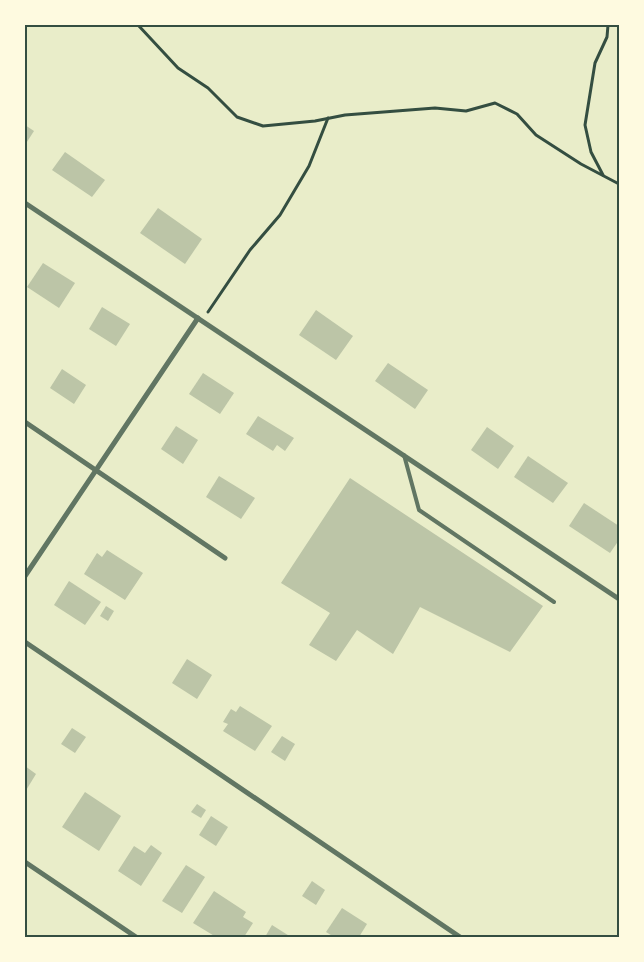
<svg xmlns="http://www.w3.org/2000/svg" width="644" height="962" viewBox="0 0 644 962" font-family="Barlow,sans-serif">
	<rect width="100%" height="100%" fill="#e9edc9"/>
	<!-- building -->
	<g fill="#bcc5a7">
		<path d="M 25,125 L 34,131 L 25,145 Z"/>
		<path d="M 65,152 L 105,180 L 92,197 L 52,170 Z"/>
		<path d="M 158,208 L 202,239 L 185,264 L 140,233 Z"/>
		<path d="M 43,263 L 75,283 L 59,308 L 27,287 Z"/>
		<path d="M 102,307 L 130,324 L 116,346 L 89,329 Z"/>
		<path d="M 316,310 L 353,336 L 336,360 L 299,335 Z"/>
		<path d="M 388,363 L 428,390 L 415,409 L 375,381 Z"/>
		<path d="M 62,369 L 86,385 L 74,404 L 50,388 Z"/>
		<path d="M 203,373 L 234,393 L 220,414 L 189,394 Z"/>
		<path d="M 258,416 L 294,438 L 285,451 L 277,445 L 273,451 L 246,434 Z"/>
		<path d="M 176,426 L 198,440 L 183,464 L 161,449 Z"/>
		<path d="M 487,427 L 514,446 L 498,469 L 471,450 Z"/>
		<path d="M 528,456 L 568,483 L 553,503 L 514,477 Z"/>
		<path d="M 219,476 L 255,498 L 241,519 L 206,497 Z"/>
		<path d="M 350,478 L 543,606 L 510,652 L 420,607 L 393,654 L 357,630 L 336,661 L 309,645 L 330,613 L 281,583 Z"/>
		<path d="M 584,503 L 619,526 L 619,540 L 610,553 L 569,526 Z"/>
		<path d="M 107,550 L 143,573 L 125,600 L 84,574 L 97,553 L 102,557 Z"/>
		<path d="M 69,581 L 101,602 L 85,625 L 54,605 Z"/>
		<path d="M 106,606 L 114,611 L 108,621 L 100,616 Z"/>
		<path d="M 187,659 L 212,675 L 197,699 L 172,683 Z"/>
		<path d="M 240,706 L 272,726 L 255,751 L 223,731 L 228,724 L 223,722 L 231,709 L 236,712 Z"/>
		<path d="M 72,728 L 86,737 L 75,753 L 61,744 Z"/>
		<path d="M 282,736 L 295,744 L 285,761 L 271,752 Z"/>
		<path d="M 25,766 L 36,774 L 25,792 Z"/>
		<path d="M 85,792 L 121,816 L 99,851 L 62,827 Z"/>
		<path d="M 197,804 L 206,810 L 201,818 L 191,812 Z"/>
		<path d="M 211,816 L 228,827 L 216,846 L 199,835 Z"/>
		<path d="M 151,845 L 162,853 L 141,886 L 118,871 L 134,846 L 145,853 Z"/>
		<path d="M 186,865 L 205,877 L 182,913 L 162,901 Z"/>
		<path d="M 312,881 L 325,890 L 316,905 L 302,896 Z"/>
		<path d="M 214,891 L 246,912 L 243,917 L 253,923 L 244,937 L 216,937 L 193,923 Z"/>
		<path d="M 342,908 L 367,924 L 359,937 L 334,937 L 326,932 Z"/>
		<path d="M 272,925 L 291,937 L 265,937 Z"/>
	</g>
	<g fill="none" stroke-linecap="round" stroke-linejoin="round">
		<!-- path -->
		<g stroke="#344e41" stroke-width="3">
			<path d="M 138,25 L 178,68 L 208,88 L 237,117 L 263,126 L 315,121 L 345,115 L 435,108 L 466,111 L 495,103 L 517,114 L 536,135 L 581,164 L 619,184"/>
			<path d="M 603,175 L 591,152 L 585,125 L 595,63 L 607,37 L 608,25"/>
			<path d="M 208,312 L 250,250 L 280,215 L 309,166 L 328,118"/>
		</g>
		<!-- service -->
		<path stroke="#617663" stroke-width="4" d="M 404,455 L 419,510 L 554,602"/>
		<!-- minor -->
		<g stroke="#617663" stroke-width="5">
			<path d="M 25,203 L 619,599"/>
			<path d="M 25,422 L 225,558"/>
			<path d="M 25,576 L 198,318"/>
			<path d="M 25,642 L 460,937"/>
			<path d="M 25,862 L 136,937"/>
		</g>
	</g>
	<!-- border -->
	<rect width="644" height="962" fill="none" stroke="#fefae0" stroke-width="52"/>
	<rect x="26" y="26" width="592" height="910" fill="none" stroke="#344e41" stroke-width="2"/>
</svg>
